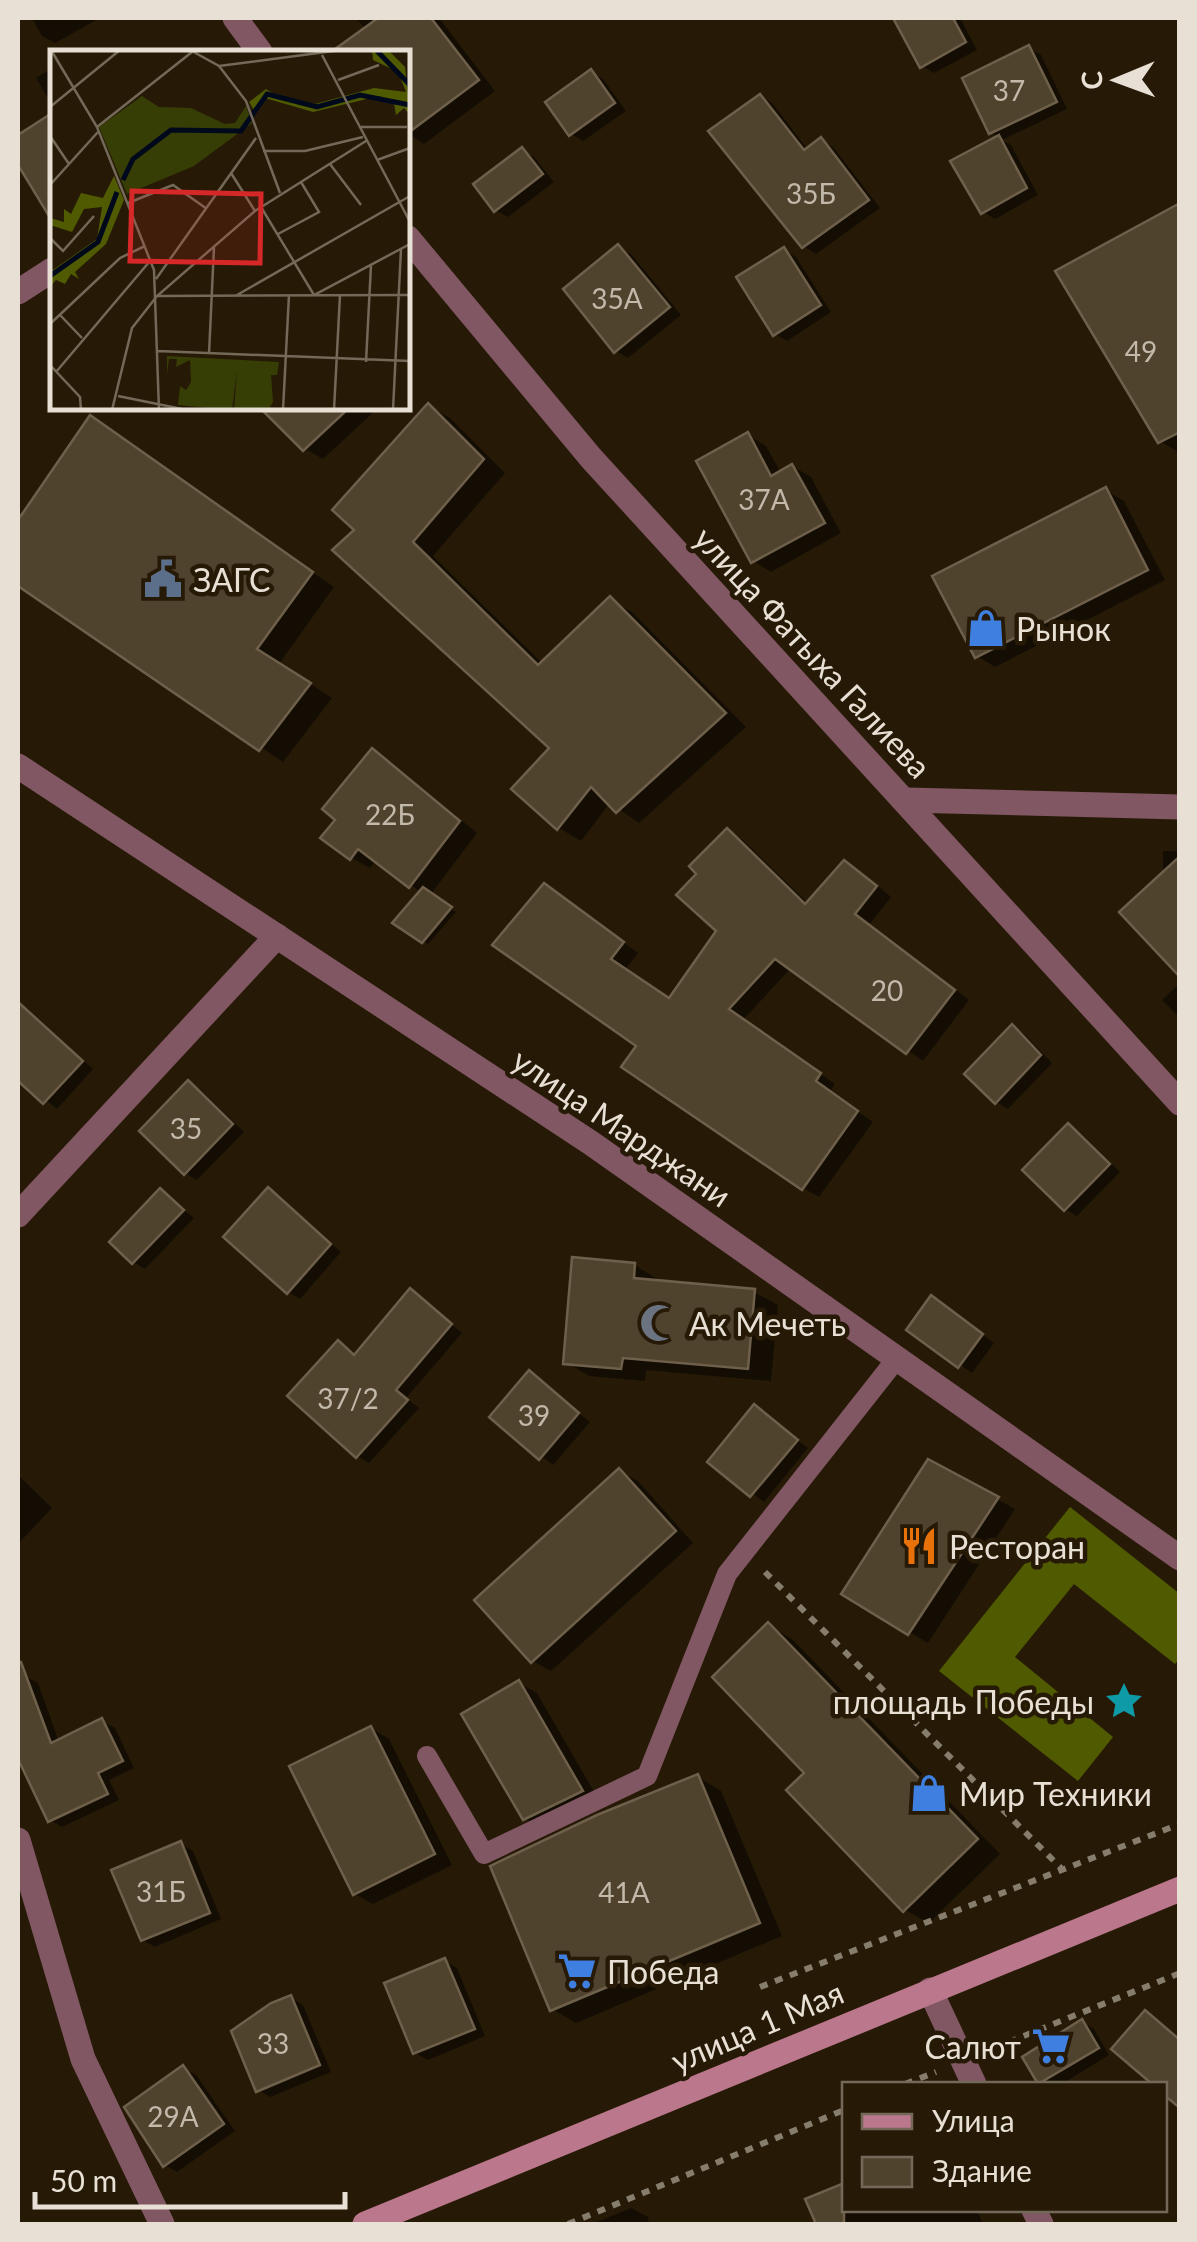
<svg xmlns="http://www.w3.org/2000/svg" width="1197" height="2242" viewBox="0 0 1197 2242" font-family="Lato,sans-serif">
	<rect width="100%" height="100%" fill="#261a07"/>
	<!-- forest -->
	<path fill="#505a00" d="M 1070,1507 L 1180,1594 L 1179,1659 L 1175,1664 L 1074,1584 L 1015,1657 L 1113,1737 L 1078,1781 L 939,1671 Z"/>
	<!-- shadow -->
	<g fill="#0007">
		<path d="M 32,18 L 100,18 L 55,43 L 42,36 Z"/>
		<path d="M 356,18 L 439,18 L 495,91 L 424,144 L 408,134 L 408,52 L 343,52 L 340,49 L 366,30 Z"/>
		<path d="M 896,18 L 960,18 L 977,50 L 934,73 L 922,66 Z"/>
		<path d="M 1029,48 L 1041,55 L 1067,109 L 1002,140 L 1011,145 L 1038,195 L 995,219 L 983,212 L 999,138 L 991,132 Z"/>
		<path d="M 52,68 L 52,105 L 36,78 Z"/>
		<path d="M 591,72 L 603,79 L 626,111 L 583,141 L 571,134 Z"/>
		<path d="M 761,96 L 773,104 L 808,150 L 821,140 L 833,147 L 880,208 L 816,254 L 803,246 Z"/>
		<path d="M 52,116 L 52,203 L 40,196 L 18,161 L 18,138 Z"/>
		<path d="M 522,150 L 534,157 L 554,182 L 508,217 L 495,210 Z"/>
		<path d="M 1180,205 L 1180,453 L 1160,441 Z"/>
		<path d="M 619,247 L 631,254 L 681,315 L 628,358 L 616,351 Z"/>
		<path d="M 784,250 L 796,257 L 831,312 L 787,341 L 775,334 Z"/>
		<path d="M 429,406 L 450,418 L 505,473 L 433,556 L 543,664 L 610,600 L 632,612 L 746,727 L 639,823 L 610,803 L 581,841 L 559,828 L 514,789 L 552,748 L 357,530 Z"/>
		<path d="M 263,408 L 378,408 L 323,459 L 305,449 Z"/>
		<path d="M 91,419 L 334,587 L 279,664 L 332,698 L 283,762 L 18,583 L 18,525 Z"/>
		<path d="M 748,435 L 766,446 L 781,473 L 792,466 L 811,477 L 841,533 L 771,572 L 753,561 Z"/>
		<path d="M 1105,490 L 1124,501 L 1165,580 L 995,667 L 977,656 Z"/>
		<path d="M 372,752 L 391,762 L 477,833 L 431,894 L 456,912 L 428,944 L 395,922 L 422,893 L 376,860 L 370,868 L 352,858 L 339,819 Z"/>
		<path d="M 727,831 L 743,840 L 809,904 L 845,863 L 861,872 L 891,897 L 869,925 L 969,1000 L 923,1061 L 791,968 L 743,1020 L 835,1084 L 830,1092 L 873,1122 L 819,1197 L 803,1188 L 639,1046 L 560,896 L 638,953 L 625,970 L 671,1000 L 719,931 L 700,873 Z"/>
		<path d="M 1163,851 L 1180,851 L 1180,897 L 1163,890 Z"/>
		<path d="M 1180,983 L 1180,1018 L 1162,1000 Z"/>
		<path d="M 23,1009 L 35,1016 L 93,1069 L 57,1109 L 18,1078 L 18,1015 Z"/>
		<path d="M 1012,1027 L 1024,1034 L 1052,1063 L 1008,1109 L 996,1102 Z"/>
		<path d="M 189,1083 L 201,1090 L 244,1132 L 197,1180 L 185,1173 Z"/>
		<path d="M 1069,1126 L 1081,1133 L 1120,1172 L 1077,1216 L 1065,1209 Z"/>
		<path d="M 268,1190 L 280,1197 L 341,1252 L 300,1299 L 288,1292 Z"/>
		<path d="M 161,1191 L 194,1218 L 145,1269 L 133,1262 Z"/>
		<path d="M 634,1265 L 658,1279 L 657,1283 L 754,1292 L 778,1305 L 771,1381 L 646,1370 L 645,1381 L 589,1376 L 566,1362 Z"/>
		<path d="M 411,1292 L 462,1333 L 406,1398 L 419,1408 L 369,1463 L 357,1456 L 338,1343 L 356,1356 Z"/>
		<path d="M 943,1305 L 994,1343 L 972,1373 L 909,1329 Z"/>
		<path d="M 530,1374 L 590,1422 L 553,1465 L 493,1417 Z"/>
		<path d="M 755,1407 L 808,1448 L 764,1502 L 710,1462 Z"/>
		<path d="M 619,1471 L 638,1481 L 693,1543 L 551,1671 L 533,1661 Z"/>
		<path d="M 18,1475 L 52,1508 L 18,1544 Z"/>
		<path d="M 997,1499 L 1015,1509 L 928,1643 L 844,1594 Z"/>
		<path d="M 768,1625 L 792,1639 L 1000,1854 L 929,1923 L 905,1910 L 808,1773 Z"/>
		<path d="M 25,1676 L 38,1683 L 59,1742 L 102,1721 L 115,1728 L 134,1768 L 109,1780 L 119,1800 L 62,1827 L 50,1820 L 18,1753 L 18,1679 Z"/>
		<path d="M 519,1683 L 537,1693 L 600,1802 L 543,1829 L 524,1818 Z"/>
		<path d="M 371,1728 L 389,1739 L 452,1865 L 373,1904 L 355,1894 Z"/>
		<path d="M 698,1777 L 721,1791 L 782,1936 L 576,2023 L 552,2009 Z"/>
		<path d="M 181,1844 L 193,1851 L 221,1919 L 155,1947 L 143,1940 Z"/>
		<path d="M 445,1961 L 457,1968 L 485,2036 L 428,2060 L 415,2053 Z"/>
		<path d="M 290,1997 L 303,2005 L 331,2072 L 270,2097 L 258,2090 Z"/>
		<path d="M 1082,2022 L 1094,2029 L 1109,2055 L 1062,2084 L 1040,2083 L 1025,2057 Z"/>
		<path d="M 183,2068 L 196,2075 L 235,2131 L 177,2172 L 165,2165 Z"/>
		<path d="M 844,2186 L 844,2210 L 977,2210 L 983,2224 L 819,2224 L 809,2200 Z"/>
		<path d="M 631,2208 L 648,2217 L 649,2224 L 592,2224 Z"/>
	</g>
	<!-- building -->
	<g fill="#50432e" stroke="#6e604a" stroke-width="2.5">
		<path d="M 378,18 L 431,18 L 479,80 L 408,133 L 408,52 L 331,52 Z"/>
		<path d="M 893,18 L 953,18 L 966,42 L 920,68 Z"/>
		<path d="M 1029,45 L 1057,102 L 989,134 L 962,78 Z"/>
		<path d="M 591,69 L 615,103 L 569,136 L 545,102 Z"/>
		<path d="M 760,94 L 804,150 L 821,137 L 869,200 L 802,248 L 708,131 Z"/>
		<path d="M 52,113 L 52,221 L 18,165 L 18,135 Z"/>
		<path d="M 999,135 L 1027,188 L 981,214 L 950,161 Z"/>
		<path d="M 522,147 L 543,174 L 494,212 L 473,184 Z"/>
		<path d="M 1180,203 L 1180,432 L 1158,443 L 1055,271 Z"/>
		<path d="M 618,244 L 670,307 L 614,353 L 563,289 Z"/>
		<path d="M 784,247 L 821,305 L 773,336 L 736,277 Z"/>
		<path d="M 428,403 L 484,459 L 413,542 L 538,665 L 610,596 L 726,713 L 616,813 L 591,787 L 557,830 L 511,789 L 549,748 L 332,550 L 354,530 L 332,510 Z"/>
		<path d="M 260,408 L 349,408 L 303,451 Z"/>
		<path d="M 90,415 L 313,572 L 257,649 L 311,683 L 259,751 L 18,586 L 18,520 Z"/>
		<path d="M 748,432 L 771,476 L 792,464 L 825,523 L 751,563 L 696,461 Z"/>
		<path d="M 1106,487 L 1148,570 L 975,658 L 932,576 Z"/>
		<path d="M 372,748 L 460,821 L 409,888 L 358,849 L 350,860 L 320,838 L 335,820 L 322,809 Z"/>
		<path d="M 727,828 L 805,904 L 844,860 L 877,886 L 855,914 L 955,990 L 906,1054 L 775,959 L 729,1009 L 821,1073 L 816,1081 L 858,1111 L 802,1190 L 621,1067 L 636,1046 L 492,945 L 544,883 L 624,942 L 611,959 L 669,998 L 716,931 L 676,895 L 696,874 L 689,866 Z"/>
		<path d="M 1180,856 L 1180,977 L 1119,912 Z"/>
		<path d="M 423,887 L 452,907 L 422,943 L 392,923 Z"/>
		<path d="M 18,1002 L 83,1061 L 43,1104 L 18,1081 Z"/>
		<path d="M 1012,1024 L 1041,1055 L 995,1104 L 964,1074 Z"/>
		<path d="M 188,1080 L 233,1124 L 184,1175 L 139,1131 Z"/>
		<path d="M 1068,1123 L 1110,1164 L 1064,1211 L 1022,1170 Z"/>
		<path d="M 268,1187 L 331,1244 L 287,1294 L 223,1237 Z"/>
		<path d="M 160,1188 L 184,1210 L 132,1264 L 109,1242 Z"/>
		<path d="M 572,1257 L 635,1263 L 634,1278 L 755,1289 L 748,1369 L 623,1358 L 621,1369 L 563,1364 Z"/>
		<path d="M 410,1288 L 452,1324 L 396,1390 L 408,1400 L 356,1458 L 287,1396 L 338,1340 L 354,1355 Z"/>
		<path d="M 931,1295 L 983,1334 L 958,1368 L 906,1330 Z"/>
		<path d="M 529,1370 L 579,1413 L 539,1460 L 489,1417 Z"/>
		<path d="M 754,1404 L 798,1440 L 750,1497 L 707,1462 Z"/>
		<path d="M 928,1459 L 999,1497 L 908,1635 L 841,1594 Z"/>
		<path d="M 619,1468 L 676,1531 L 531,1663 L 474,1600 Z"/>
		<path d="M 768,1622 L 978,1839 L 903,1912 L 786,1790 L 804,1773 L 712,1677 Z"/>
		<path d="M 18,1662 L 21,1662 L 51,1743 L 102,1718 L 123,1761 L 98,1773 L 108,1794 L 48,1822 L 18,1759 Z"/>
		<path d="M 519,1680 L 583,1791 L 523,1820 L 461,1714 Z"/>
		<path d="M 371,1726 L 435,1854 L 353,1895 L 289,1766 Z"/>
		<path d="M 698,1774 L 760,1923 L 550,2011 L 490,1866 L 597,1815 Z"/>
		<path d="M 181,1841 L 210,1913 L 141,1941 L 111,1870 Z"/>
		<path d="M 445,1958 L 475,2029 L 413,2054 L 384,1983 Z"/>
		<path d="M 291,1995 L 320,2065 L 256,2092 L 231,2031 L 271,2003 Z"/>
		<path d="M 1145,2010 L 1180,2040 L 1180,2108 L 1164,2095 L 1164,2084 L 1152,2084 L 1111,2049 Z"/>
		<path d="M 1082,2019 L 1099,2048 L 1038,2084 L 1022,2057 Z"/>
		<path d="M 183,2065 L 224,2124 L 163,2167 L 124,2107 Z"/>
		<path d="M 844,2183 L 844,2224 L 816,2224 L 805,2199 Z"/>
	</g>
	<g fill="none" stroke-linecap="round" stroke-linejoin="round">
		<!-- path -->
		<g stroke="#877d6d" stroke-width="6" stroke-dasharray="8 8" stroke-linecap="butt">
			<path d="M 765,1572 L 1061,1868"/>
			<path d="M 760,1987 L 1180,1824"/>
			<path d="M 994,2048 L 1180,1973"/>
			<path d="M 905,2084 L 936,2072"/>
			<path d="M 568,2224 L 844,2110"/>
		</g>
		<!-- lane -->
		<path stroke="#815763" stroke-width="20" d="M 427,1756 L 484,1854 L 647,1776 L 727,1574 L 898,1357"/>
		<!-- street -->
		<g stroke="#815763" stroke-width="25">
			<path d="M 235,18 L 260,52"/>
			<path d="M 408,238 L 591,458 L 1180,1103"/>
			<path d="M 18,292 L 52,270"/>
			<path d="M 18,766 L 591,1143 L 1180,1558"/>
			<path d="M 906,800 L 1180,807"/>
			<path d="M 18,1215 L 277,936"/>
			<path d="M 18,1840 L 83,2059 L 162,2224"/>
			<path d="M 930,1990 L 974,2084"/>
			<path d="M 1034,2210 L 1041,2224"/>
		</g>
		<!-- secondary -->
		<path stroke="#bb778b" stroke-width="25" d="M 365,2224 L 1180,1889"/>
	</g>
	<!-- icons -->
	<defs>
		<g id="civic-bare" transform="scale(3)"><path d="M-.6-6.5H3V-4.5H.6V-3L4-1V1h2V6H-6V1h2V-1L-.6-3ZM-1.2 2.5V6h2.4V2.5Z" fill="#5c6f8a" stroke="#261a07" stroke-width="2.5" paint-order="stroke"/></g>
		<g id="shop-bare" transform="scale(3)"><path d="M-5-2.5h2.3a2.7 3.5 0 0 1 5.4 0H5L5.5 6h-11ZM-1.5-2.5h3a1.5 2.3 0 0 0-3 0Z" fill="#3f7fe0" stroke="#261a07" stroke-width="2.5" paint-order="stroke"/></g>
		<g id="mosque-bare" transform="scale(3)"><path d="M3.5-4.9A6 6 0 1 0 3.5 4.9A5 5 0 1 1 3.5-4.9Z" fill="#6b7280" stroke="#261a07" stroke-width="2.5" paint-order="stroke"/></g>
		<g id="restaurant-bare" transform="scale(3)"><path d="M-5-6h1v4h1v-4h1v4h1v-4h1v5L-1.5 .5V6h-2V.5L-5-1ZM5-6V6H3V1.5H1.5Q1.5-4 5-6Z" fill="#e8710a" stroke="#261a07" stroke-width="2.5" paint-order="stroke"/></g>
		<g id="sight-bare" transform="scale(3)"><path d="M0-6L1.8-2.2L6-1.7L2.9 1.2L3.7 5.4L0 3.3L-3.7 5.4L-2.9 1.2L-6-1.7L-1.8-2.2Z" fill="#0f9aa8" stroke="#261a07" stroke-width="2.5" paint-order="stroke"/></g>
		<g id="supermarket-bare" transform="scale(3)"><path d="M-6-5.5h2.5l.6 2H6L4.5 2H-2.5L-4.4-4H-6ZM-1.5 3.2a1.3 1.3 0 1 0 .1 0ZM3 3.2a1.3 1.3 0 1 0 .1 0Z" fill="#3f7fe0" stroke="#261a07" stroke-width="2.5" paint-order="stroke"/></g>
	</defs>
	<g fill-rule="evenodd">
		<use href="#civic-bare" x="163" y="579"/>
		<use href="#shop-bare" x="986" y="628"/>
		<use href="#mosque-bare" x="659" y="1323"/>
		<use href="#restaurant-bare" x="919" y="1546"/>
		<use href="#sight-bare" x="1124" y="1701"/>
		<use href="#shop-bare" x="929" y="1793"/>
		<use href="#supermarket-bare" x="577" y="1971"/>
		<use href="#supermarket-bare" x="1051" y="2046"/>
	</g>
	<g text-anchor="middle" dominant-baseline="central" stroke-width="9" stroke-linejoin="round" paint-order="stroke">
		<!-- number labels -->
		<g font-size="28" fill="#c2b9aa">
			<text x="1009" y="90">37</text>
			<text x="811" y="193">35Б</text>
			<text x="617" y="298">35А</text>
			<text x="1141" y="351">49</text>
			<text x="764" y="499">37А</text>
			<text x="390" y="814">22Б</text>
			<text x="887" y="990">20</text>
			<text x="186" y="1128">35</text>
			<text x="348" y="1398">37/2</text>
			<text x="534" y="1415">39</text>
			<text x="161" y="1891">31Б</text>
			<text x="624" y="1892">41А</text>
			<text x="273" y="2043">33</text>
			<text x="173" y="2116">29А</text>
		</g>
		<!-- poi labels -->
		<g font-size="32" fill="#e8e0d4" stroke="#261a07" text-anchor="start">
			<text x="193" y="579">ЗАГС</text>
			<text x="1016" y="628">Рынок</text>
			<text x="689" y="1323">Ак Мечеть</text>
			<text x="949" y="1546">Ресторан</text>
			<text x="1094" y="1701" text-anchor="end">площадь Победы</text>
			<text x="959" y="1793">Мир Техники</text>
			<text x="607" y="1971">Победа</text>
			<text x="1021" y="2046" text-anchor="end">Салют</text>
		</g>
		<!-- street labels -->
		<g font-size="32" fill="#e8e0d4" stroke="#261a07">
			<text transform="translate(813 652) rotate(47)">улица Фатыха Галиева</text>
			<text transform="translate(622 1127) rotate(34)">улица Марджани</text>
			<text transform="translate(757 2026) rotate(-23)">улица 1 Мая</text>
		</g>
	</g>
	<!-- overview -->
	<g transform="translate(50 50)">
		<rect width="360" height="360" fill="#261a07"/>
		<path d="M 92,46 L 109,57 L 141,58 L 175,74 L 185,73 L 196,56 L 202,73 L 144,116 L 77,144 L 49,77 ZM 117,306 L 229,312 L 227,325 L 221,325 L 223,352 L 218,360 L 184,360 L 187,320 L 182,360 L 128,355 L 130,336 L 136,340 L 141,332 L 140,310 L 126,317 L 127,309 L 119,309 L 117,324 Z" fill="#363d05"/>
		<path d="M 322,0 L 338,0 L 355,17 L 360,65 L 354,58 L 346,65 L 344,53 L 329,46 L 263,62 L 215,48 L 205,62 L 199,52 L 216,39 L 230,49 L 265,54 L 324,38 L 356,42 L 348,22 L 323,10 ZM 64,126 L 74,150 L 56,194 L 25,222 L 29,229 L 21,224 L 15,234 L 6,230 L 0,237 L 0,222 L 47,189 L 52,157 L 34,159 L 22,182 L 0,175 L 0,168 L 14,172 L 14,159 L 21,164 L 31,143 L 53,148 Z" fill="#505a00"/>
		<path fill="none" stroke="#00091c" stroke-width="5" d="M 326,0 L 360,35M 73,130 L 83,109 L 121,80 L 191,81 L 217,44 L 267,57 L 310,45 L 360,55M 0,226 L 48,192 L 67,142"/>
		<path fill="none" stroke="#746959" stroke-width="2.5" d="M 1,0 L 47,77 L 104,220 L 109,360M 140,0 L 169,16 L 196,51 L 230,143M 272,5 L 360,172M 169,16 L 291,0M 288,30 L 329,15M 0,57 L 70,0M 47,77 L 142,2M 311,77 L 357,77M 0,86 L 19,114M 213,101 L 255,101 L 313,87M 327,110 L 360,98M 280,114 L 311,155M 181,123 L 205,161M 0,135 L 48,82M 78,153 L 123,135 L 157,159M 211,157 L 264,245 L 360,194M 228,184 L 269,162 L 251,132M 0,188 L 13,201 L 44,166M 106,229 L 206,88M 187,245 L 360,146M 108,246 L 360,245M 10,265 L 32,288M 0,274 L 70,208 L 95,196M 108,301 L 360,311M 159,304 L 164,197M 316,312 L 321,215M 0,315 L 30,347 L 31,360M 6,322 L 100,211M 68,346 L 137,360M 62,360 L 82,278 L 107,246 L 205,161 L 316,91M 233,360 L 239,245M 284,360 L 290,245M 343,360 L 351,199"/>
		<path fill="#d62828" fill-opacity="0.15" stroke="#d62828" stroke-width="5" d="M 82,141 L 211,144 L 210,213 L 80,211 Z"/>
		<rect width="360" height="360" fill="none" stroke="#e8e0d4" stroke-width="5"/>
	</g>
	<!-- border -->
	<rect width="1197" height="2242" fill="none" stroke="#e8e0d4" stroke-width="40"/>
	<!-- legend -->
	<rect x="842" y="2082" width="325" height="130" fill="#261a07" stroke="#746959" stroke-width="2.5"/>
	<rect x="862" y="2114" width="50" height="15" fill="#bb778b" stroke="#746959" stroke-width="2.5"/>
	<text x="932" y="2132" font-size="30" fill="#e8e0d4">Улица</text>
	<rect x="862" y="2157" width="50" height="30" fill="#50432e" stroke="#746959" stroke-width="2.5"/>
	<text x="932" y="2182" font-size="30" fill="#e8e0d4">Здание</text>
	<!-- north arrow -->
	<g transform="translate(1117 80) rotate(269)" stroke="#261a07" stroke-width="8" paint-order="stroke">
	<path d="M0-8L18 38L0 25L-18 38Z" fill="#e8e0d4"/>
	<text y="-15" font-size="28" font-weight="bold" text-anchor="middle" fill="#e8e0d4">С</text>
	</g>
	<!-- scale -->
	<path d="M35 2192v15h310v-15" fill="none" stroke="#e8e0d4" stroke-width="5"/>
	<text x="50" y="2192" font-size="30" fill="#e8e0d4" stroke="#261a07" stroke-width="8" paint-order="stroke">50 m</text>
</svg>
